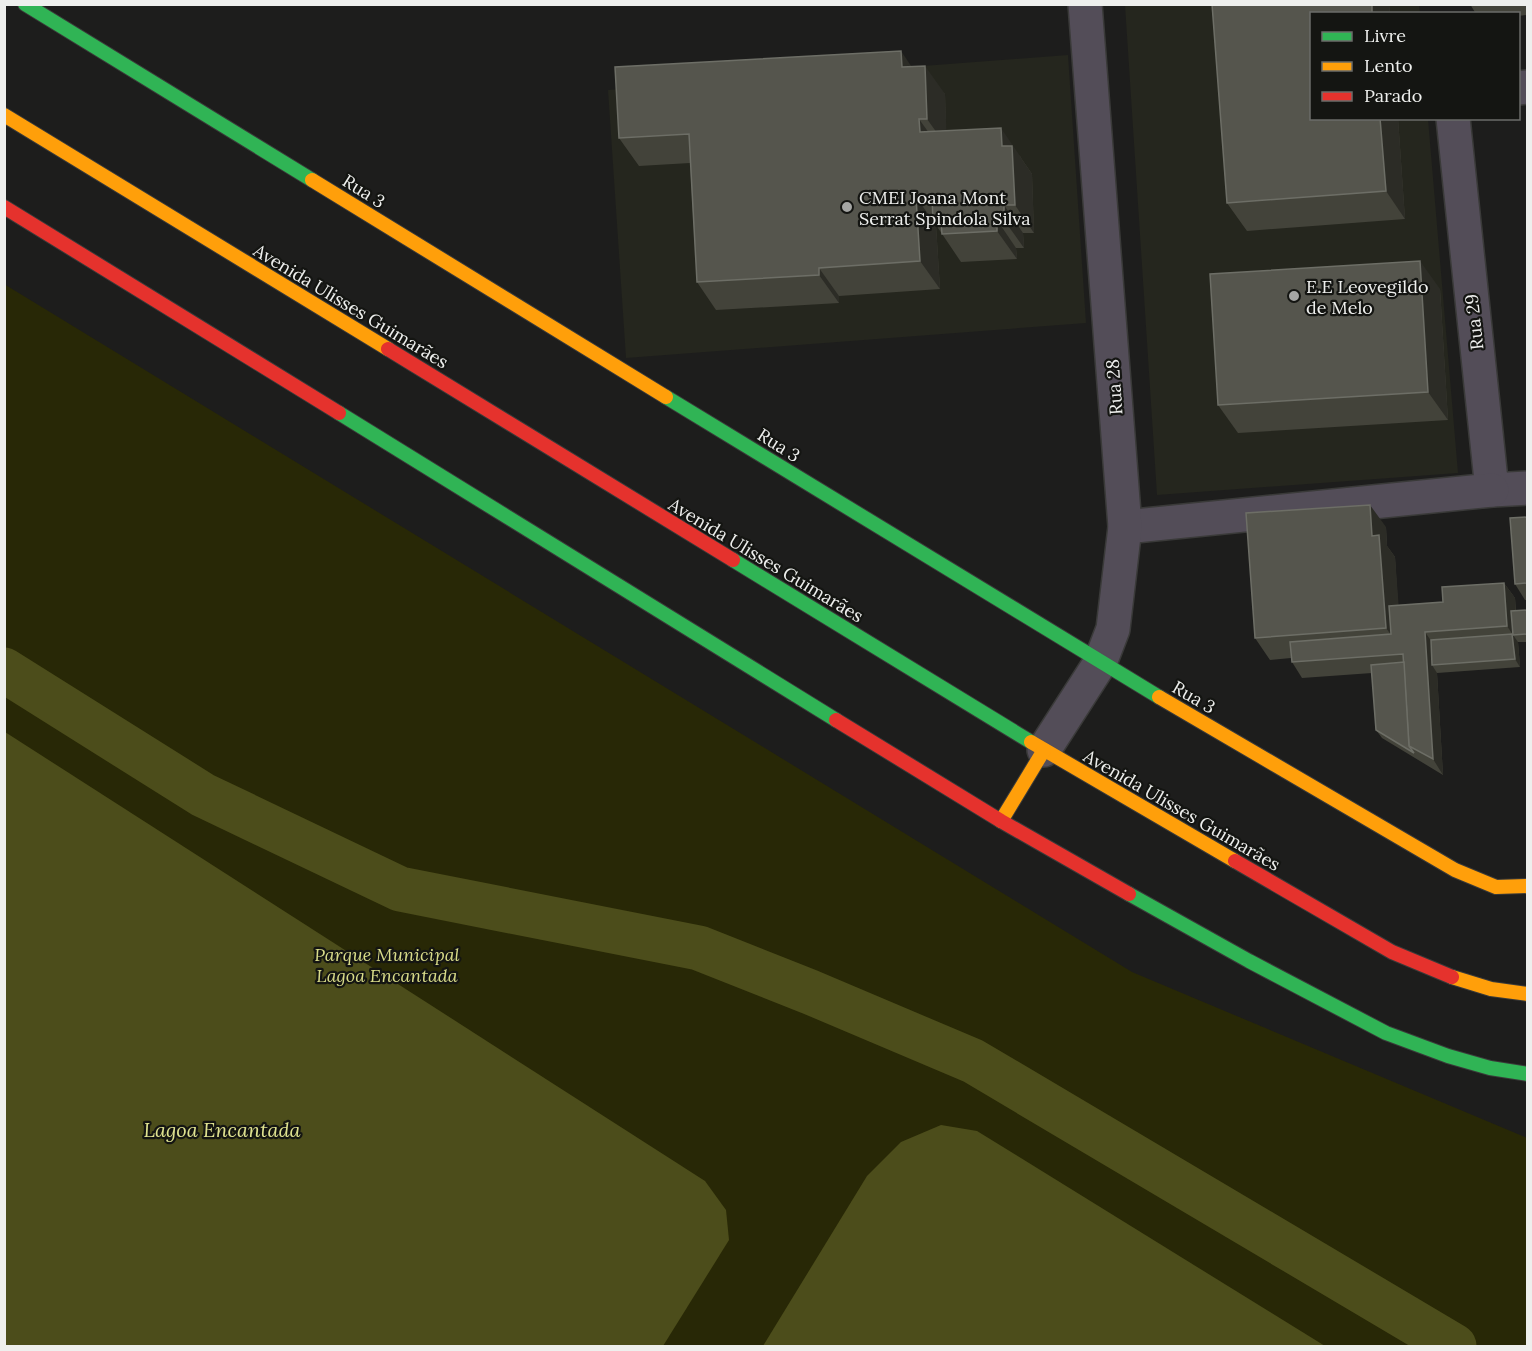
<svg xmlns="http://www.w3.org/2000/svg" width="1532" height="1351" viewBox="0 0 1532 1351" font-family="Lora,serif">
	<rect width="100%" height="100%" fill="#1d1d1c"/>
	<!-- built -->
	<g fill="#25261e">
		<path d="M 1125,5 L 1419,5 L 1420,13 L 1312,14 L 1312,118 L 1428,119 L 1458,473 L 1157,495 Z"/>
		<path d="M 1068,55 L 1086,323 L 626,358 L 608,90 Z"/>
	</g>
	<!-- green -->
	<path fill="#282806" d="M 4,284 L 1132,972 L 1527,1138 L 1527,1346 L 5,1346 Z"/>
	<!-- water -->
	<g fill="#4c4d1b">
		<path d="M 5,732 L 705,1181 L 726,1210 L 729,1240 L 663,1346 L 5,1346 Z"/>
		<path d="M 941,1125 L 977,1131 L 1325,1346 L 763,1346 L 867,1176 L 901,1142 Z"/>
	</g>
	<g fill="none" stroke-linecap="round" stroke-linejoin="round">
		<!-- canal -->
		<path stroke="#4c4d1b" stroke-width="45" d="M 4,670 L 203,795 L 400,889 L 699,948 L 810,992 L 973,1061 L 1454,1346"/>
		<!-- street casing -->
		<g stroke="#3a3a39" stroke-width="36">
			<g id="street">
				<path d="M 1518,88 L 1528,87"/>
				<path d="M 1453,118 L 1492,490 L 1528,488"/>
				<path d="M 1125,527 L 1492,490"/>
				<path d="M 1044,750 L 1100,663 L 1113,629 L 1125,527 L 1085,4"/>
			</g>
		</g>
		<!-- fast casing -->
		<g stroke="#3a3a39" stroke-width="16">
			<g id="fast">
				<path d="M 25,4 L 312,180"/>
				<path d="M 666,397 L 1159,697"/>
				<path d="M 339,413 L 836,720"/>
				<path d="M 733,560 L 1031,742"/>
				<path d="M 1129,894 L 1249,961 L 1386,1033 L 1448,1056 L 1490,1068 L 1528,1074"/>
			</g>
		</g>
		<!-- slow casing -->
		<g stroke="#3a3a39" stroke-width="16">
			<g id="slow">
				<path d="M 4,115 L 388,349"/>
				<path d="M 312,180 L 666,397"/>
				<path d="M 1159,697 L 1455,870 L 1496,887 L 1528,886"/>
				<path d="M 1031,742 L 1235,861"/>
				<path d="M 1001,821 L 1044,750"/>
				<path d="M 1452,977 L 1491,989 L 1528,994"/>
			</g>
		</g>
		<!-- jam casing -->
		<g stroke="#3a3a39" stroke-width="16">
			<g id="jam">
				<path d="M 4,207 L 339,413"/>
				<path d="M 388,349 L 733,560"/>
				<path d="M 836,720 L 1001,821 L 1129,894"/>
				<path d="M 1235,861 L 1392,952 L 1452,977"/>
			</g>
		</g>
		<!-- street -->
		<use href="#street" stroke="#534d58" stroke-width="33"/>
		<!-- fast -->
		<use href="#fast" stroke="#30b455" stroke-width="14"/>
		<!-- slow -->
		<use href="#slow" stroke="#ff9f0a" stroke-width="14"/>
		<!-- jam -->
		<use href="#jam" stroke="#e5322d" stroke-width="14"/>
	</g>
	<!-- wall -->
	<g fill="#43433a">
		<path d="M 1212,4 L 1389,4 L 1390,14 L 1311,14 L 1398,118 L 1405,219 L 1247,231 L 1227,203 Z"/>
		<path d="M 1470,4 L 1527,4 L 1527,15 L 1518,16 L 1518,14 L 1476,14 Z"/>
		<path d="M 912,67 L 945,94 L 946,130 L 1020,156 L 1021,158 L 1032,174 L 1034,233 L 1023,233 L 1024,248 L 1016,248 L 1017,259 L 961,262 L 936,225 L 940,289 L 839,296 L 839,303 L 716,310 L 697,282 L 690,163 L 639,166 L 619,138 Z"/>
		<path d="M 1440,289 L 1448,420 L 1238,433 L 1218,405 Z"/>
		<path d="M 1527,517 L 1527,600 L 1525,600 L 1515,584 Z"/>
		<path d="M 1386,527 L 1387,546 L 1395,557 L 1398,605 L 1443,602 L 1504,583 L 1515,598 L 1516,611 L 1527,611 L 1527,642 L 1518,642 L 1520,667 L 1437,673 L 1443,775 L 1382,738 L 1376,730 L 1372,673 L 1302,678 L 1292,662 L 1291,658 L 1270,660 L 1255,638 Z"/>
	</g>
	<!-- shaded-wall -->
	<g fill="#2c2c26">
		<path d="M 1372,4 L 1389,4 L 1390,14 L 1372,14 Z"/>
		<path d="M 901,51 L 920,79 L 902,67 Z"/>
		<path d="M 925,66 L 945,94 L 947,147 L 927,119 Z"/>
		<path d="M 1380,118 L 1398,118 L 1405,219 L 1386,191 Z"/>
		<path d="M 919,119 L 939,147 L 920,132 Z"/>
		<path d="M 1001,128 L 1020,156 L 1021,158 L 1032,174 L 1034,233 L 1015,205 L 1002,146 Z"/>
		<path d="M 916,197 L 936,225 L 940,289 L 920,261 Z"/>
		<path d="M 1004,205 L 1023,233 L 1024,248 L 1004,220 Z"/>
		<path d="M 997,220 L 1016,248 L 1017,259 L 997,231 Z"/>
		<path d="M 1420,261 L 1440,289 L 1448,420 L 1428,392 Z"/>
		<path d="M 819,268 L 839,296 L 839,303 L 819,275 Z"/>
		<path d="M 1370,505 L 1386,527 L 1387,546 L 1395,557 L 1402,650 L 1386,628 L 1372,536 Z"/>
		<path d="M 1504,583 L 1515,598 L 1517,634 L 1513,635 L 1507,626 Z"/>
		<path d="M 1425,632 L 1436,648 L 1432,665 L 1437,673 L 1443,775 L 1433,759 Z"/>
		<path d="M 1513,635 L 1518,642 L 1520,667 L 1515,659 Z"/>
	</g>
	<!-- building -->
	<g fill="#55554d" stroke="#6d6e66" stroke-width="1.5">
		<path d="M 1212,4 L 1372,4 L 1372,14 L 1311,14 L 1311,118 L 1380,118 L 1386,191 L 1227,203 Z"/>
		<path d="M 901,51 L 902,67 L 925,66 L 927,119 L 919,119 L 920,132 L 1001,128 L 1002,146 L 1012,146 L 1015,205 L 1004,205 L 1004,220 L 997,220 L 997,231 L 942,234 L 941,222 L 933,221 L 932,196 L 916,197 L 920,261 L 819,268 L 819,275 L 697,282 L 689,134 L 619,138 L 615,67 Z"/>
		<path d="M 1420,261 L 1428,392 L 1218,405 L 1210,274 Z"/>
		<path d="M 1370,505 L 1372,536 L 1379,535 L 1386,628 L 1255,638 L 1246,513 Z"/>
		<path d="M 1527,517 L 1527,583 L 1515,584 L 1510,518 Z"/>
		<path d="M 1504,583 L 1507,626 L 1425,632 L 1433,759 L 1409,746 L 1403,654 L 1292,662 L 1290,642 L 1391,634 L 1389,606 L 1443,602 L 1442,587 Z"/>
		<path d="M 1527,610 L 1527,634 L 1513,635 L 1511,611 Z"/>
		<path d="M 1512,634 L 1515,659 L 1432,665 L 1431,640 Z"/>
		<path d="M 1404,662 L 1409,746 L 1414,753 L 1376,730 L 1371,665 Z"/>
	</g>
	<!-- markers -->
	<g fill="#a5a6a4" stroke="#141512" stroke-width="2">
		<circle cx="847" cy="207" r="6"/>
		<circle cx="1294" cy="296" r="6"/>
	</g>
	<g text-anchor="middle" dominant-baseline="central" stroke-width="4.5" stroke-linejoin="round" paint-order="stroke">
		<!-- street labels -->
		<g font-size="18" fill="#eeefed" stroke="#141512">
			<text transform="translate(364 191) rotate(32)">Rua 3</text>
			<text transform="translate(351 306) rotate(31)">Avenida Ulisses Guimarães</text>
			<text transform="translate(1474 322) rotate(-96)">Rua 29</text>
			<text transform="translate(1114 387) rotate(-94)">Rua 28</text>
			<text transform="translate(779 445) rotate(32)">Rua 3</text>
			<text transform="translate(766 560) rotate(31)">Avenida Ulisses Guimarães</text>
			<text transform="translate(1194 697) rotate(30)">Rua 3</text>
			<text transform="translate(1182 810) rotate(30)">Avenida Ulisses Guimarães</text>
		</g>
		<!-- poi labels -->
		<g font-size="18" fill="#eeefed" stroke="#141512" text-anchor="start">
			<text x="859" y="197">CMEI Joana Mont<tspan x="859" dy="21">Serrat Spindola Silva</tspan></text>
			<text x="1306" y="286">E.E Leovegildo<tspan x="1306" dy="21">de Melo</tspan></text>
		</g>
		<!-- park labels -->
		<g font-size="18" font-style="italic" fill="#d9dc89" stroke="#141512">
			<text x="387" y="954">Parque Municipal<tspan x="387" dy="21">Lagoa Encantada</tspan></text>
		</g>
		<!-- water labels -->
		<g font-size="20" font-style="italic" fill="#e0e390" stroke="#141512">
			<text x="222" y="1129">Lagoa Encantada</text>
		</g>
	</g>
	<!-- border -->
	<rect width="1532" height="1351" fill="none" stroke="#eeefed" stroke-width="12"/>
	<!-- legend -->
	<rect x="1310" y="12" width="210" height="108" fill="#141512" stroke="#6b6c6a" stroke-width="1.5"/>
	<rect x="1322" y="32" width="30" height="9" fill="#30b455" stroke="#6b6c6a" stroke-width="1.5"/>
	<text x="1364" y="42" font-size="18" fill="#eeefed">Livre</text>
	<rect x="1322" y="62" width="30" height="9" fill="#ff9f0a" stroke="#6b6c6a" stroke-width="1.5"/>
	<text x="1364" y="72" font-size="18" fill="#eeefed">Lento</text>
	<rect x="1322" y="92" width="30" height="9" fill="#e5322d" stroke="#6b6c6a" stroke-width="1.5"/>
	<text x="1364" y="102" font-size="18" fill="#eeefed">Parado</text>
</svg>
